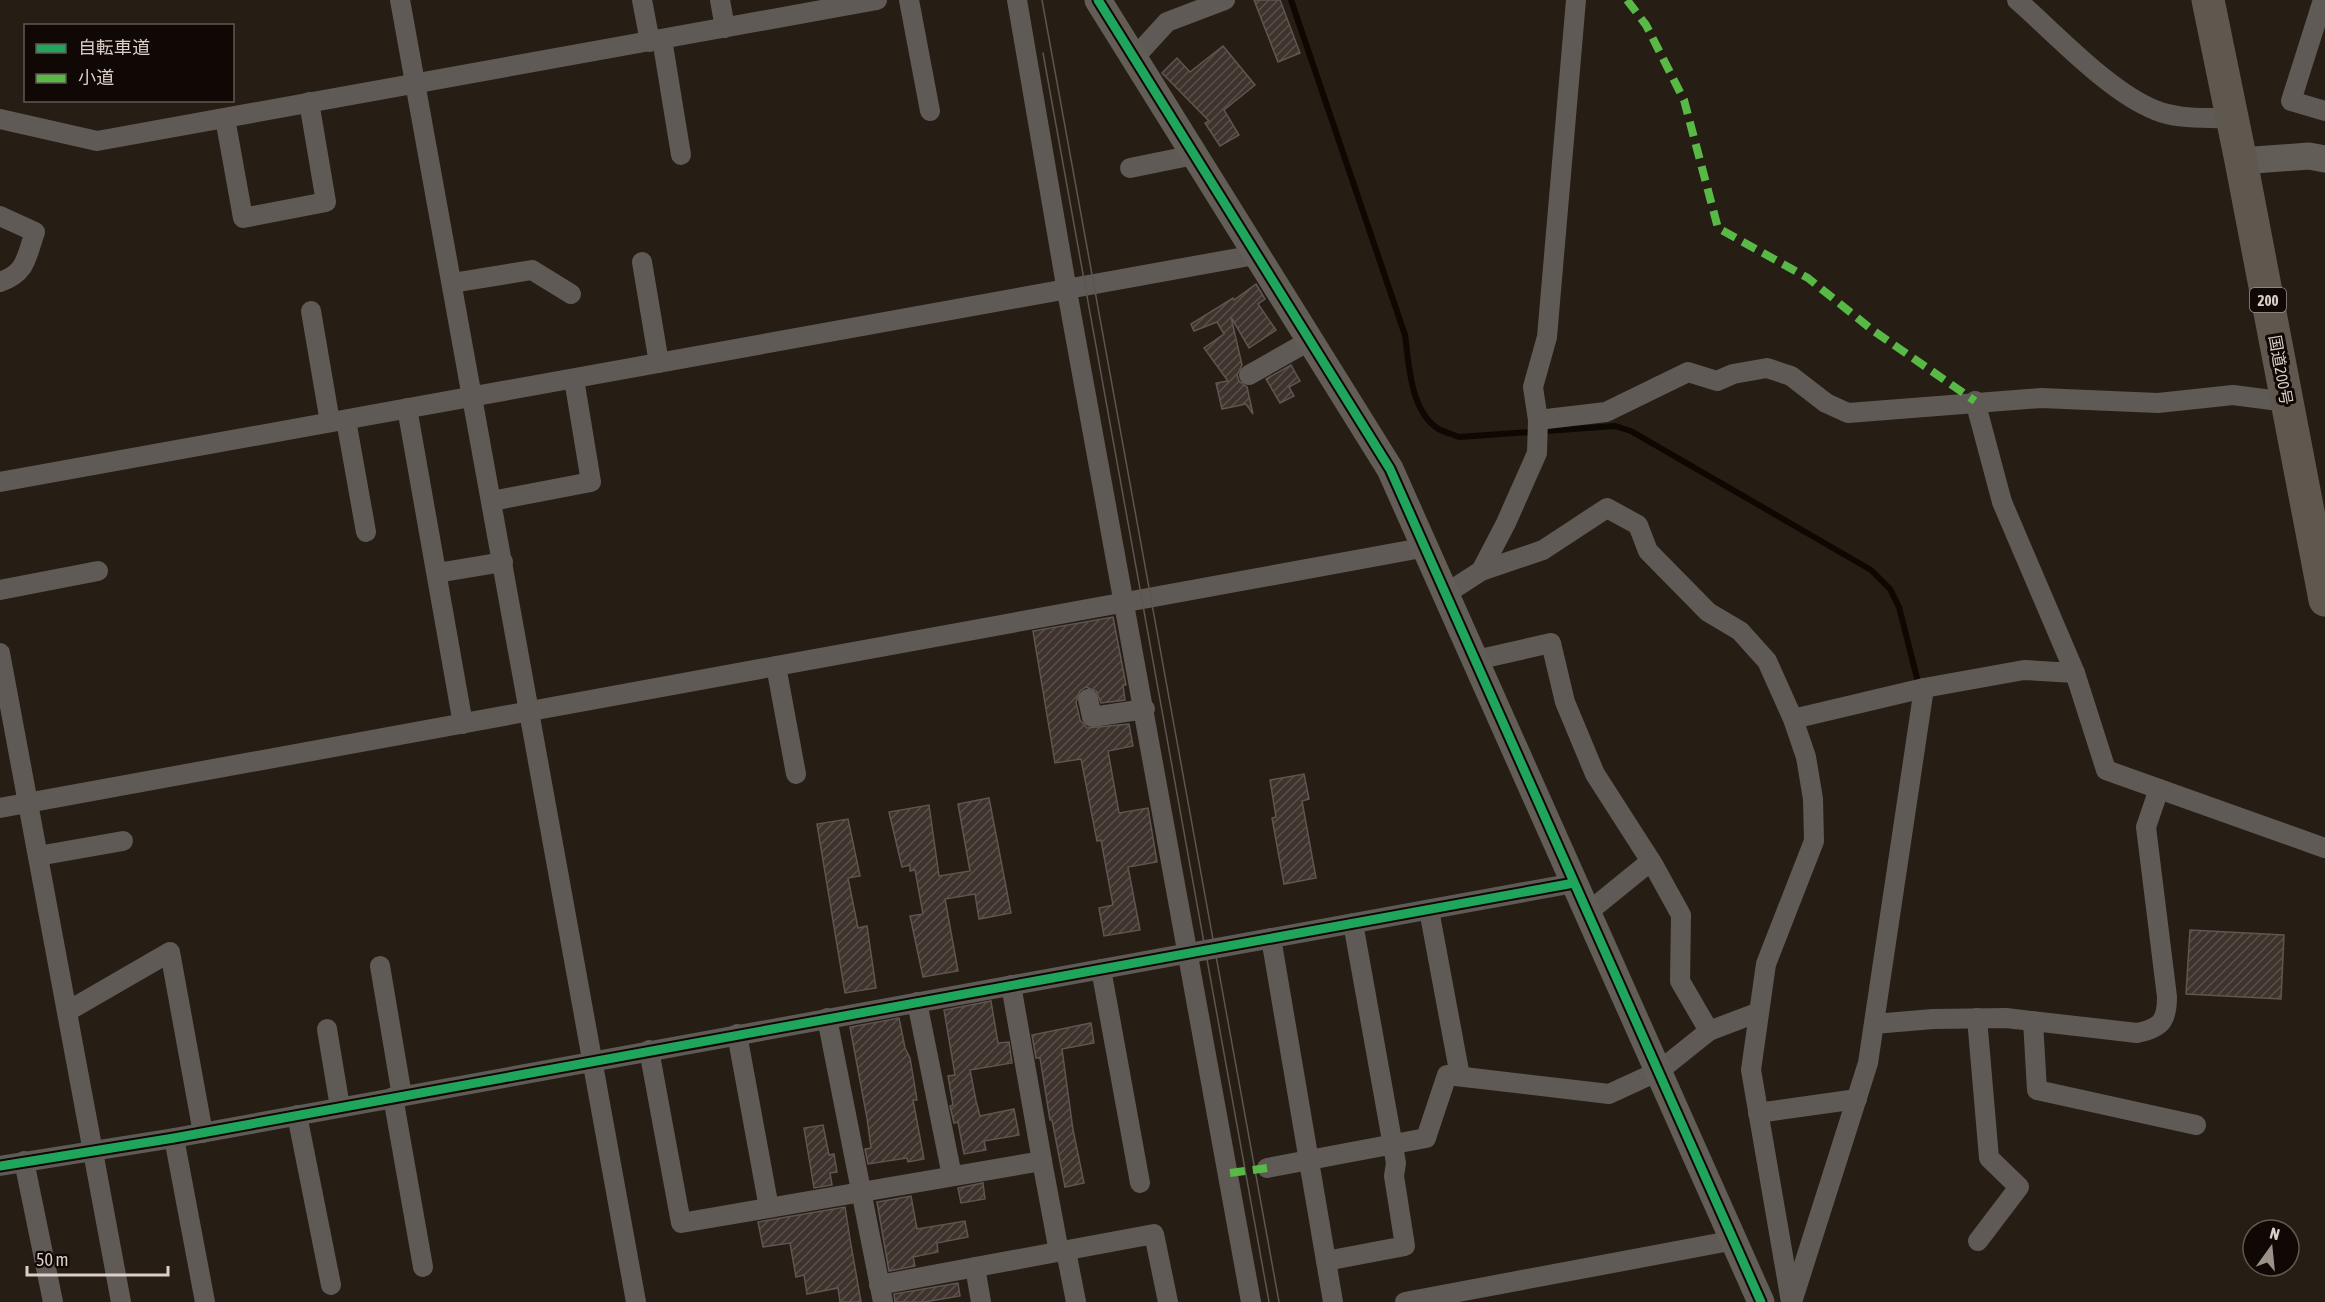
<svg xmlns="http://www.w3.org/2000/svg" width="2325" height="1302" viewBox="0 0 2325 1302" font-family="'Asap Condensed','Noto Sans JP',sans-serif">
	<defs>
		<pattern id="building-hatch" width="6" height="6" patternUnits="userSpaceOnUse" patternTransform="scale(1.5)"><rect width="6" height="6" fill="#3f332d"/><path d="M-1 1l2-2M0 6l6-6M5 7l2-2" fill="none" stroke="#5a504a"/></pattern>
	</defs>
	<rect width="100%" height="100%" fill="#261d15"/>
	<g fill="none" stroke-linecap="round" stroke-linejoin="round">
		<!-- stream -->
		<path stroke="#0e0702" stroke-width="6" d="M 1291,0 L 1405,335 C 1409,364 1410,409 1437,428 C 1443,432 1452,434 1459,437 L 1615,426 L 1631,431 L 1871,570 L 1890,589 L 1899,607 L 1918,682"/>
	</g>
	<!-- building -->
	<g fill="url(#building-hatch)" stroke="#5f5651" stroke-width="1.5">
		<path d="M 1254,0 L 1280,0 L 1300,53 L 1278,62 Z"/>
		<path d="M 1223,46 L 1255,85 L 1224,110 L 1239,135 L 1220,146 L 1205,123 L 1209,121 L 1162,73 L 1177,58 L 1190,72 Z"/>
		<path d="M 1256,284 L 1265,299 L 1258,304 L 1276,330 L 1249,348 L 1231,317 L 1242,365 L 1237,375 L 1239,381 L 1247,387 L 1253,414 L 1246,404 L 1222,409 L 1216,383 L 1228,381 L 1204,348 L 1224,334 L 1217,322 L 1194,331 L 1191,324 L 1233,298 L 1234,300 Z"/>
		<path d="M 1291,365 L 1300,381 L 1289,387 L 1294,396 L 1280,403 L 1266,379 Z"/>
		<path d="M 1113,617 L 1126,685 L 1123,685 L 1125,700 L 1101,703 L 1096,691 L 1086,687 L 1080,691 L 1076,702 L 1080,720 L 1087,728 L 1129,724 L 1133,746 L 1108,751 L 1119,813 L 1148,808 L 1157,862 L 1128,867 L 1140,930 L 1104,936 L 1099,908 L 1113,905 L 1101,840 L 1097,841 L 1081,759 L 1055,763 L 1033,631 Z"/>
		<path d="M 1304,774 L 1309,799 L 1302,801 L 1316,878 L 1284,884 L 1272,818 L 1276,817 L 1270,780 Z"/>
		<path d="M 989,798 L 1011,913 L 979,919 L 975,894 L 945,899 L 958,971 L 923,977 L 910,916 L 923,914 L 915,870 L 910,871 L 910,865 L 902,867 L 889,812 L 929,805 L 939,876 L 970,871 L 958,804 Z"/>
		<path d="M 848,819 L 860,876 L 848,878 L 858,928 L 867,926 L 876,988 L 845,993 L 817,824 Z"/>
		<path d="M 2190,930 L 2284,935 L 2281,999 L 2186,994 Z"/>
		<path d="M 991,1001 L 998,1043 L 1009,1042 L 1012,1063 L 970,1070 L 976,1101 L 980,1116 L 1014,1109 L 1019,1135 L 984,1141 L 986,1150 L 964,1154 L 958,1122 L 954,1123 L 950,1106 L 953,1105 L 948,1076 L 955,1075 L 944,1010 Z"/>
		<path d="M 899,1018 L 905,1048 L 910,1058 L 917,1100 L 913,1100 L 924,1159 L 908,1162 L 907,1158 L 868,1164 L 865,1149 L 871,1148 L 867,1118 L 850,1027 Z"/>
		<path d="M 1091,1023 L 1094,1043 L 1062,1049 L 1073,1130 L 1084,1183 L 1065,1187 L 1052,1120 L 1050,1120 L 1040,1058 L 1036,1058 L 1032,1035 Z"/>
		<path d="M 823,1125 L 829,1155 L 834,1154 L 837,1172 L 830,1173 L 832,1185 L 814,1188 L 804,1128 Z"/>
		<path d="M 983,1183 L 985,1199 L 961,1203 L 958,1188 Z"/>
		<path d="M 911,1196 L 917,1229 L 965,1221 L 968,1237 L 937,1243 L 938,1252 L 913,1257 L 915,1266 L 889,1271 L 877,1202 Z"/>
		<path d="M 845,1207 L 850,1239 L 861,1302 L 840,1302 L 838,1288 L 807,1294 L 804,1275 L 796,1277 L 790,1243 L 763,1247 L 758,1222 Z"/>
		<path d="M 958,1283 L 960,1296 L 924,1302 L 895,1302 L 894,1294 Z"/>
	</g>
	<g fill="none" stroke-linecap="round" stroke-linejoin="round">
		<!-- street -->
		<g stroke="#5f5a55" stroke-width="20">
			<path d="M 400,0 L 636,1302"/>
			<path d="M 642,0 L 650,42"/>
			<path d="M 720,0 L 725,28"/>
			<path d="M 909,0 L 930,111"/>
			<path d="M 1017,0 L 1067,291 L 1251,1302"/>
			<path d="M 2017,0 C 2055,33 2109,92 2155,110 C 2178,120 2208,117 2233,119"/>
			<path d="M 2323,0 L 2291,101 L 2325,111"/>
			<path d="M 662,39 L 681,155"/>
			<path d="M 1135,57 L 1167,22 L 1225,0"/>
			<path d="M 225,118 L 243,218 L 326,202 L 309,102"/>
			<path d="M 0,119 L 97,141 L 877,0"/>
			<path d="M 1130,168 L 1194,155"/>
			<path d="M 0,216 L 35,232 C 26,257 27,273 0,282"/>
			<path d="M 642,262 L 659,363"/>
			<path d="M 452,283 L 532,270 L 571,294"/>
			<path d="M 311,311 L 330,422"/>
			<path d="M 1249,375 L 1309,341"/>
			<path d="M 1975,401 L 2002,502 L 2075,673 L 2106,770 L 2325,848"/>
			<path d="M 407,408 L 463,724"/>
			<path d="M 346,420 L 366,532"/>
			<path d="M 1538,420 L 1606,412 L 1688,372 L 1717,381 L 1733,374 L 1767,368 L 1791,376 L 1826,403 L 1848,413 L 2041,398 L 2158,403 L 2233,395 L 2287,402"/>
			<path d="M 0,482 L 1255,255"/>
			<path d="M 492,501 L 591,482 L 574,379"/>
			<path d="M 1481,571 L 1506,523 L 1537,453 L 1538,420 L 1533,387 L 1547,337 L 1576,0"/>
			<path d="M 437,573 L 503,562"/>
			<path d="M 0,590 L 98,571"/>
			<path d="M 1447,593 L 1481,571 L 1543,550 L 1607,508 L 1638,525 L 1648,551 L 1708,612 L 1740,631 L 1767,661 L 1793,719 L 1806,757 L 1813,799 L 1814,841 L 1766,964 L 1751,1070 L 1791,1302"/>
			<path d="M 0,653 L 121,1302"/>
			<path d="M 1476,660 L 1551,643 L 1565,702 L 1595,774 L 1654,866 L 1681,915 L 1680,981 L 1709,1031"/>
			<path d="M 776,666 L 796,774"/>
			<path d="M 1924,688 L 2024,670 L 2075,673"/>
			<path d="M 1088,699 L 1092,717 L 1145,709"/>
			<path d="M 0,808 L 1427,547"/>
			<path d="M 38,856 L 123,841"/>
			<path d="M 1429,910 L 1460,1076"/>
			<path d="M 1587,913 L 1651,861"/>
			<path d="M 1271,938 L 1333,1302"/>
			<path d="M 380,966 L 402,1096"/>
			<path d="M 1101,969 L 1140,1183"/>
			<path d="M 917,1002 L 952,1176"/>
			<path d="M 68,1011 L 170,952 L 203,1133"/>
			<path d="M 827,1018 L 883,1302"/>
			<path d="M 1977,1018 L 1989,1158 L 2019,1187 L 1978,1241"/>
			<path d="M 2033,1021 L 2037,1090 L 2196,1125"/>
			<path d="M 1874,1024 L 1933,1019 L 2006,1018 L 2137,1033 C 2161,1028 2167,1021 2167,997 L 2146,827 L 2159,789"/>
			<path d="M 327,1029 L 340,1107"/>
			<path d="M 737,1034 L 769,1208"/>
			<path d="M 649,1050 L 681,1223 L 1042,1161 L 1011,985"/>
			<path d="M 393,1097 L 423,1267"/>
			<path d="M 1758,1113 L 1857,1099"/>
			<path d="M 297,1115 L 331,1285"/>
			<path d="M 174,1138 L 205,1302"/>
			<path d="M 24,1161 L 53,1302"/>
			<path d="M 1042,1161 L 1059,1252"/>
			<path d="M 0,1166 L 174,1138 L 1574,883"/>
			<path d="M 1267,1168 L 1426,1138 L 1447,1075 L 1609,1094 L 1659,1071 L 1709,1031 L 1759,1012"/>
			<path d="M 1066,1251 L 1076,1302"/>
			<path d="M 1326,1261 L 1405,1246 L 1394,1176 L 1396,1163 L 1353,923"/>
			<path d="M 975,1267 L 981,1302"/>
			<path d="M 879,1285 L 1154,1234 L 1168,1302"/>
			<path d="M 1793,1299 L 1868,1063 L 1924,688 L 1793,719"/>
			<path d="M 1405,1302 L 1735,1240"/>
		</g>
		<!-- secondary -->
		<g stroke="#625d56" stroke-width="27">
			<path d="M 1098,0 L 1390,469 L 1761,1302"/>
			<path d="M 2241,161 L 2309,156 L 2325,159"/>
		</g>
		<!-- highway -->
		<path stroke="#5f584f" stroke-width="33" d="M 2208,0 L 2241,161 L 2325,600"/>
		<!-- tram -->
		<g stroke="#5d5650" stroke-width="1.5">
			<path d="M 1042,0 L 1279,1302"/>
			<path d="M 1043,53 L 1269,1302"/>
		</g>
		<!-- quiet -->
		<g stroke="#58b947" stroke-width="8" stroke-dasharray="15 8" stroke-linecap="butt">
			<path d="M 1627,0 L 1646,25 L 1684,100 L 1718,228 L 1808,278 L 1871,329 L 1975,401"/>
			<path d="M 1230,1173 L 1267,1168"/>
		</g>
		<!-- cycleway casing -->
		<g stroke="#0f0804" stroke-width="13">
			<g id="cycleway">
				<path d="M 1098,0 L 1390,469 L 1761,1302"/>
				<path d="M 0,1166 L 174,1138 L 1574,883"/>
			</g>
		</g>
		<!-- cycleway -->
		<use href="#cycleway" stroke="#20a55d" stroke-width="9"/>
	</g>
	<g text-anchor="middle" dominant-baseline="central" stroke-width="6" stroke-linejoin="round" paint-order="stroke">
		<!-- shield labels -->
		<rect fill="#0f0804" stroke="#9e938c" stroke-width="1.5" x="2250" y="288" width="36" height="24" rx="4.5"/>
		<g font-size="15" font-weight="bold" fill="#dbcfc7">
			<text x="2268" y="300">200</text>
		</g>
		<!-- street labels -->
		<g font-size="16" fill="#dbcfc7" stroke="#0f0804">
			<text transform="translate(2281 370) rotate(80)">国道200号</text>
		</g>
	</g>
	<!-- legend -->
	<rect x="24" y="24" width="210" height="78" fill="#0f0804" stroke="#615852" stroke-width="1.5"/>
	<rect x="36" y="44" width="30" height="9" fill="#20a55d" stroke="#615852" stroke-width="1.5"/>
	<text x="78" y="54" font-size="18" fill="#dbcfc7">自転車道</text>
	<rect x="36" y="74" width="30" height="9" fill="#58b947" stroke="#615852" stroke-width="1.5"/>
	<text x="78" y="84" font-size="18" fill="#dbcfc7">小道</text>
	<!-- north arrow -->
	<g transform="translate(2271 1248) rotate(15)"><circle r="28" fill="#0f0804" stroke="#615852" stroke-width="1.5"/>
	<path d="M0-4.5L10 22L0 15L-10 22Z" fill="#9c9189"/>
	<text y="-9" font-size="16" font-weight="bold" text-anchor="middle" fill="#dbcfc7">N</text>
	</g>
	<!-- scale -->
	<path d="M27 1266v9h141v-9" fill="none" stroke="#dbcfc7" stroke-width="3"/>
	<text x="36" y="1266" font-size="18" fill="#dbcfc7" stroke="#0f0804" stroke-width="4.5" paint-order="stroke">50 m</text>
</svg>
